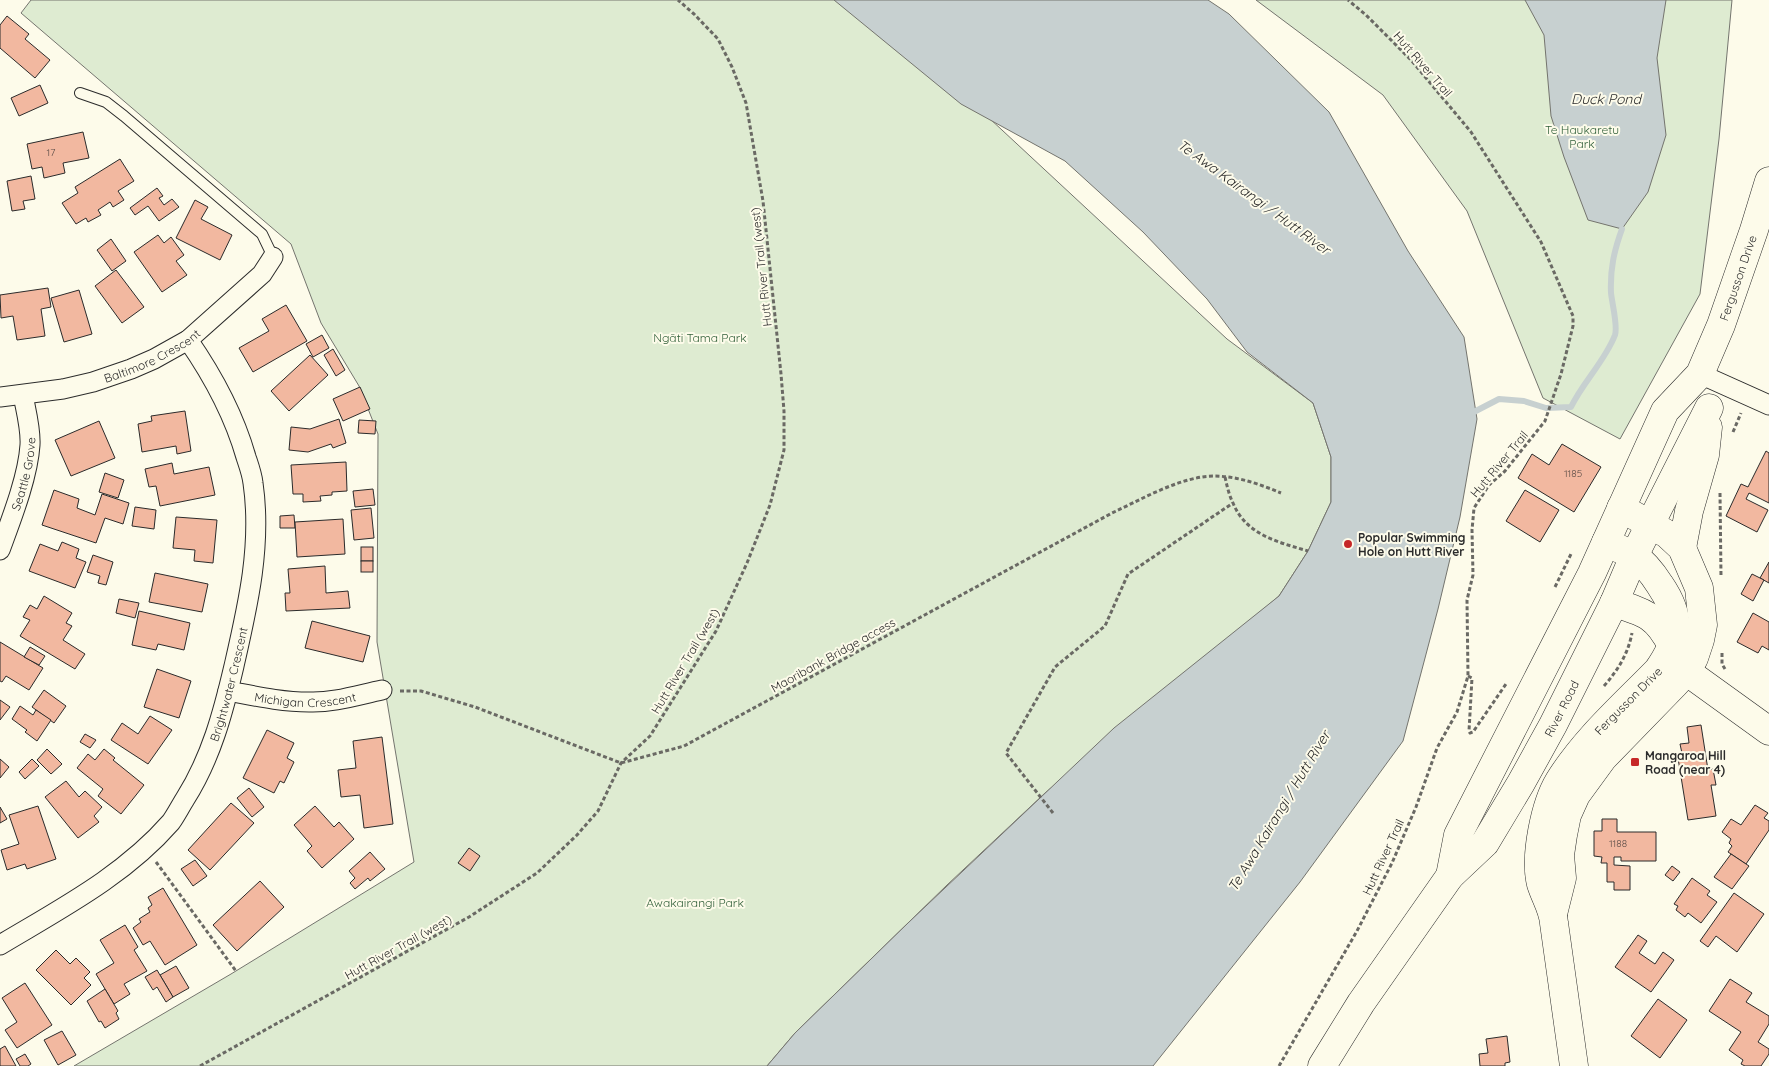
<svg xmlns="http://www.w3.org/2000/svg" width="1769" height="1066" viewBox="0 0 1769 1066" font-family="Quicksand,sans-serif">
	<rect width="100%" height="100%" fill="#fdfbea"/>
	<!-- green -->
	<g fill="#deebd1" stroke="#74746e">
		<path d="M 31,0 L 862,0 L 1227,339 L 1313,403 L 1331,457 L 1331,502 L 1308,551 L 1279,596 L 1045,793 L 947,885 L 795,1033 L 767,1066 L 74,1066 L 231,974 L 414,862 L 377,642 L 378,434 L 359,386 L 321,323 L 291,244 L 21,13 Z"/>
		<path d="M 1256,0 L 1732,0 L 1719,139 L 1700,294 L 1620,439 L 1543,398 L 1467,211 L 1383,95 Z"/>
	</g>
	<!-- water -->
	<g fill="#c7d0d0" stroke="#74746e">
		<path d="M 834,0 L 1208,0 L 1229,14 L 1329,112 L 1408,251 L 1464,337 L 1477,419 L 1460,517 L 1438,609 L 1403,741 L 1300,882 L 1153,1066 L 767,1066 L 795,1033 L 908,923 L 1114,728 L 1279,596 L 1308,551 L 1331,502 L 1331,457 L 1313,403 L 1247,352 L 1207,299 L 1143,232 L 1065,161 L 961,104 Z"/>
		<path d="M 1525,0 L 1666,0 L 1657,58 L 1666,135 L 1648,192 L 1622,229 L 1588,220 L 1564,157 L 1551,116 L 1544,35 Z"/>
	</g>
	<g fill="none" stroke-linecap="round" stroke-linejoin="round">
		<!-- stream -->
		<path stroke="#c7d0d0" stroke-width="6" d="M 1470,414 L 1499,399 L 1524,401 L 1546,408 L 1571,407 C 1583,382 1605,361 1615,335 C 1618,326 1612,303 1611,293 C 1610,269 1614,251 1622,229"/>
	</g>
	<!-- building -->
	<g fill="#f2b8a0" stroke="#2b2b2b">
		<path d="M 7,16 L 29,34 L 25,39 L 50,60 L 35,78 L 0,48 L 0,25 Z"/>
		<path d="M 40,85 L 48,103 L 19,116 L 11,98 Z"/>
		<path d="M 83,132 L 89,158 L 63,163 L 65,173 L 44,178 L 42,167 L 32,169 L 27,144 Z"/>
		<path d="M 120,159 L 134,181 L 118,191 L 124,200 L 113,207 L 110,202 L 98,210 L 101,215 L 88,222 L 86,218 L 76,224 L 62,203 L 78,193 L 75,187 Z"/>
		<path d="M 31,176 L 35,199 L 23,201 L 25,209 L 12,211 L 7,181 Z"/>
		<path d="M 157,188 L 163,196 L 159,198 L 164,205 L 172,199 L 179,207 L 159,221 L 148,206 L 135,215 L 130,208 Z"/>
		<path d="M 195,200 L 208,207 L 201,219 L 232,235 L 220,260 L 176,238 Z"/>
		<path d="M 158,235 L 164,243 L 171,237 L 184,255 L 176,261 L 187,275 L 162,292 L 134,252 Z"/>
		<path d="M 111,239 L 126,261 L 112,271 L 97,250 Z"/>
		<path d="M 116,270 L 144,307 L 122,323 L 95,286 Z"/>
		<path d="M 48,288 L 51,307 L 41,309 L 45,336 L 17,340 L 13,316 L 1,318 L 0,295 Z"/>
		<path d="M 79,290 L 92,334 L 64,342 L 51,298 Z"/>
		<path d="M 286,305 L 307,341 L 253,372 L 239,348 L 269,331 L 262,319 Z"/>
		<path d="M 322,335 L 329,348 L 313,357 L 306,344 Z"/>
		<path d="M 333,349 L 345,370 L 336,376 L 324,355 Z"/>
		<path d="M 310,355 L 328,375 L 289,411 L 271,391 Z"/>
		<path d="M 360,387 L 370,409 L 343,421 L 333,399 Z"/>
		<path d="M 185,411 L 191,451 L 177,454 L 176,446 L 142,452 L 138,424 L 152,421 L 151,416 Z"/>
		<path d="M 339,419 L 346,443 L 333,448 L 331,444 L 308,452 L 289,450 L 291,427 L 310,429 Z"/>
		<path d="M 359,420 L 376,421 L 375,434 L 358,433 Z"/>
		<path d="M 99,421 L 115,458 L 71,476 L 55,440 Z"/>
		<path d="M 1562,444 L 1601,467 L 1574,512 L 1518,478 L 1532,454 L 1549,465 Z"/>
		<path d="M 1766,451 L 1769,453 L 1769,503 L 1749,493 L 1746,499 L 1768,510 L 1757,532 L 1726,516 L 1741,484 L 1748,487 Z"/>
		<path d="M 346,462 L 347,491 L 332,492 L 332,495 L 320,496 L 321,501 L 303,502 L 303,494 L 293,494 L 291,465 Z"/>
		<path d="M 172,463 L 174,474 L 209,467 L 215,495 L 160,506 L 156,486 L 149,487 L 145,469 Z"/>
		<path d="M 105,473 L 124,480 L 118,498 L 99,492 Z"/>
		<path d="M 373,489 L 375,505 L 355,507 L 353,491 Z"/>
		<path d="M 54,490 L 79,499 L 77,508 L 95,515 L 102,494 L 129,503 L 123,524 L 105,518 L 96,543 L 42,525 Z"/>
		<path d="M 1525,490 L 1559,510 L 1540,542 L 1506,521 Z"/>
		<path d="M 135,507 L 156,510 L 154,529 L 132,526 Z"/>
		<path d="M 371,508 L 374,538 L 354,540 L 351,510 Z"/>
		<path d="M 294,515 L 295,528 L 280,528 L 280,516 Z"/>
		<path d="M 176,517 L 217,520 L 213,563 L 194,561 L 195,550 L 173,548 Z"/>
		<path d="M 343,519 L 345,554 L 297,557 L 295,522 Z"/>
		<path d="M 62,542 L 79,549 L 76,558 L 86,562 L 75,588 L 29,571 L 40,544 L 58,551 Z"/>
		<rect x="361" y="547" width="12" height="14"/>
		<path d="M 93,555 L 113,562 L 106,585 L 98,583 L 100,576 L 87,572 Z"/>
		<rect x="361" y="561" width="12" height="11"/>
		<path d="M 1769,562 L 1769,583 L 1760,578 Z"/>
		<path d="M 325,566 L 326,593 L 348,591 L 350,608 L 286,611 L 285,593 L 290,593 L 288,569 Z"/>
		<path d="M 155,573 L 208,584 L 202,612 L 149,602 Z"/>
		<path d="M 1752,574 L 1764,580 L 1753,601 L 1741,594 Z"/>
		<path d="M 44,596 L 72,613 L 66,623 L 72,626 L 63,640 L 85,654 L 75,669 L 20,636 L 30,620 L 23,617 L 30,605 L 37,609 Z"/>
		<path d="M 119,599 L 139,603 L 135,618 L 116,613 Z"/>
		<path d="M 139,611 L 190,623 L 184,650 L 158,644 L 156,650 L 132,645 Z"/>
		<path d="M 1753,613 L 1769,622 L 1769,650 L 1762,646 L 1758,653 L 1737,642 Z"/>
		<path d="M 312,621 L 370,636 L 363,662 L 305,648 Z"/>
		<path d="M 0,642 L 43,668 L 29,690 L 6,676 L 2,682 L 0,681 Z"/>
		<path d="M 30,647 L 45,656 L 39,665 L 24,657 Z"/>
		<path d="M 157,669 L 191,681 L 179,718 L 144,707 Z"/>
		<path d="M 44,690 L 66,706 L 54,723 L 32,707 Z"/>
		<path d="M 0,700 L 10,707 L 0,720 Z"/>
		<path d="M 20,706 L 33,715 L 36,710 L 51,720 L 37,741 L 25,732 L 27,730 L 12,719 Z"/>
		<path d="M 150,716 L 172,730 L 148,764 L 111,740 L 122,723 L 138,734 Z"/>
		<path d="M 1701,725 L 1708,770 L 1713,769 L 1716,785 L 1711,785 L 1716,816 L 1688,820 L 1678,758 L 1683,758 L 1680,744 L 1689,743 L 1687,727 Z"/>
		<path d="M 267,730 L 294,743 L 287,758 L 294,762 L 284,783 L 280,781 L 274,793 L 243,778 Z"/>
		<path d="M 85,734 L 96,740 L 90,748 L 80,742 Z"/>
		<path d="M 382,737 L 393,824 L 364,828 L 360,795 L 341,797 L 338,770 L 356,768 L 353,741 Z"/>
		<path d="M 47,749 L 62,764 L 51,774 L 37,760 Z"/>
		<path d="M 104,749 L 115,758 L 113,760 L 144,785 L 121,814 L 98,796 L 103,789 L 77,768 L 88,754 L 95,760 Z"/>
		<path d="M 0,759 L 9,767 L 0,778 Z"/>
		<path d="M 32,759 L 39,766 L 25,779 L 19,772 Z"/>
		<path d="M 66,781 L 79,797 L 85,791 L 102,807 L 94,816 L 99,822 L 78,838 L 45,797 Z"/>
		<path d="M 249,788 L 264,807 L 252,817 L 237,798 Z"/>
		<path d="M 231,803 L 254,823 L 210,870 L 188,850 Z"/>
		<path d="M 1755,805 L 1768,813 L 1764,818 L 1769,821 L 1769,830 L 1746,864 L 1728,852 L 1732,846 L 1729,843 L 1731,839 L 1722,832 L 1731,819 L 1741,825 Z"/>
		<path d="M 38,806 L 56,859 L 27,869 L 25,864 L 7,870 L 1,850 L 19,844 L 9,815 Z"/>
		<path d="M 315,806 L 334,827 L 339,822 L 354,839 L 322,868 L 307,851 L 312,846 L 294,825 Z"/>
		<path d="M 0,807 L 7,819 L 0,823 Z"/>
		<path d="M 1602,819 L 1617,819 L 1617,832 L 1656,832 L 1656,861 L 1621,861 L 1621,857 L 1614,857 L 1614,865 L 1630,866 L 1630,890 L 1614,890 L 1614,882 L 1607,882 L 1607,863 L 1601,863 L 1602,857 L 1594,856 L 1594,831 L 1602,831 Z"/>
		<path d="M 469,848 L 480,856 L 470,871 L 458,863 Z"/>
		<path d="M 370,852 L 385,869 L 370,881 L 368,878 L 355,889 L 350,883 L 355,878 L 349,871 Z"/>
		<path d="M 1731,854 L 1749,866 L 1732,889 L 1714,877 Z"/>
		<path d="M 195,860 L 207,876 L 193,886 L 181,869 Z"/>
		<path d="M 1672,866 L 1680,872 L 1673,881 L 1665,875 Z"/>
		<path d="M 1692,878 L 1710,891 L 1707,895 L 1717,902 L 1701,923 L 1688,913 L 1685,917 L 1676,910 L 1678,906 L 1674,904 Z"/>
		<path d="M 260,881 L 284,907 L 237,951 L 213,925 Z"/>
		<path d="M 163,888 L 197,945 L 165,965 L 150,941 L 143,945 L 133,928 L 141,922 L 139,919 L 150,912 L 148,908 L 152,905 L 148,897 Z"/>
		<path d="M 1734,893 L 1764,914 L 1737,952 L 1716,936 L 1708,947 L 1700,941 Z"/>
		<path d="M 125,925 L 138,947 L 134,950 L 147,971 L 124,984 L 130,994 L 114,1004 L 96,974 L 114,963 L 100,940 Z"/>
		<path d="M 1638,935 L 1647,941 L 1639,953 L 1655,964 L 1663,952 L 1674,960 L 1651,992 L 1615,967 Z"/>
		<path d="M 56,950 L 70,964 L 76,958 L 90,972 L 84,978 L 91,985 L 71,1005 L 36,970 Z"/>
		<path d="M 176,966 L 189,988 L 173,997 L 160,975 Z"/>
		<path d="M 157,970 L 173,997 L 166,1002 L 157,987 L 153,990 L 145,977 Z"/>
		<path d="M 1730,979 L 1752,993 L 1746,1002 L 1769,1016 L 1769,1024 L 1758,1042 L 1769,1049 L 1769,1054 L 1761,1066 L 1745,1066 L 1741,1064 L 1743,1060 L 1729,1050 L 1741,1032 L 1709,1011 Z"/>
		<path d="M 25,983 L 52,1025 L 17,1048 L 5,1030 L 17,1022 L 2,998 Z"/>
		<path d="M 105,989 L 118,1011 L 116,1013 L 119,1019 L 105,1028 L 101,1021 L 99,1022 L 87,1001 Z"/>
		<path d="M 1658,999 L 1687,1020 L 1660,1058 L 1631,1036 Z"/>
		<path d="M 62,1031 L 76,1055 L 58,1065 L 44,1040 Z"/>
		<path d="M 1507,1036 L 1510,1062 L 1505,1063 L 1505,1066 L 1480,1066 L 1479,1054 L 1488,1053 L 1486,1039 Z"/>
		<path d="M 5,1046 L 16,1066 L 0,1066 L 0,1049 Z"/>
		<path d="M 25,1054 L 31,1064 L 28,1066 L 20,1066 L 16,1059 Z"/>
	</g>
	<g fill="none" stroke-linecap="round" stroke-linejoin="round">
		<!-- lane casing -->
		<g stroke="#2b2b2b" stroke-width="12">
			<path id="lane" d="M 80,93 L 106,102 L 124,116 L 262,234 L 273,257"/>
		</g>
		<!-- street casing -->
		<g stroke="#2b2b2b" stroke-width="21">
			<g id="street">
				<path d="M 1700,374 L 1769,405"/>
				<path id="s1" d="M 0,397 L 63,389 L 93,382 L 131,369 L 154,359 L 188,340 L 262,274 L 273,257"/>
				<path id="s2" d="M 0,550 C 11,520 28,477 30,445 C 31,429 26,411 23,395"/>
				<path id="s3" d="M 228,691 C 255,696 281,702 309,702 C 333,703 358,695 382,690"/>
				<path id="s4" d="M 0,945 C 60,909 124,876 171,822 C 176,815 180,807 185,799 C 211,758 223,713 234,666 C 248,605 262,545 253,483 C 252,474 249,466 246,457 C 234,415 213,376 188,340"/>
			</g>
		</g>
		<!-- secondary casing -->
		<g stroke="#2b2b2b" stroke-width="29">
			<g id="secondary">
				<path d="M 1672,661 L 1769,731"/>
				<path d="M 1553,914 L 1562,878 L 1560,855 L 1563,835 L 1567,815 L 1576,795 L 1603,758 L 1674,685 L 1686,672 L 1694,658 L 1700,640 L 1703,625 L 1699,588 L 1682,548 L 1667,534 L 1621,508"/>
				<path id="s5" d="M 1574,1066 C 1567,1018 1561,971 1554,923 C 1553,909 1545,897 1541,884 C 1534,857 1545,804 1559,781 C 1585,739 1624,705 1658,670 C 1680,639 1682,617 1660,585 C 1653,574 1645,563 1634,556 C 1625,551 1615,547 1606,542"/>
			</g>
		</g>
		<!-- highway casing -->
		<g stroke="#2b2b2b" stroke-width="29">
			<g id="highway">
				<path d="M 1682,548 L 1689,511 L 1705,455 L 1708,427"/>
				<path d="M 1614,603 C 1645,612 1657,616 1672,646"/>
				<path id="s6" d="M 1450,876 L 1458,835 L 1592,573 L 1665,411 L 1700,374 L 1721,325 L 1754,230 L 1769,181"/>
				<path id="s7" d="M 1322,1066 L 1361,1003 L 1450,876 L 1485,843 L 1521,783 L 1553,725 L 1614,603 L 1634,556 L 1709,408"/>
			</g>
		</g>
		<!-- path -->
		<g stroke="#6a6964" stroke-width="3" stroke-dasharray="4 2.5" stroke-linecap="butt">
			<path d="M 1733,432 L 1741,413"/>
			<path d="M 1225,477 C 1227,486 1229,495 1233,503 C 1246,535 1278,542 1308,551"/>
			<path d="M 1720,493 L 1721,577"/>
			<path d="M 1555,587 L 1571,554 L 1573,555"/>
			<path d="M 1722,653 L 1722,664 L 1725,669"/>
			<path d="M 1468,676 L 1472,678 L 1469,731 L 1470,733 L 1473,732 L 1506,684"/>
			<path d="M 1604,686 C 1618,670 1628,654 1632,633"/>
			<path d="M 400,691 L 421,691 L 475,707 L 621,763 L 684,746 L 1112,513 C 1140,500 1171,482 1202,477 C 1229,473 1257,483 1281,493"/>
			<path d="M 1053,813 L 1006,753 L 1055,667 L 1105,626 L 1128,574 L 1233,503"/>
			<path d="M 156,862 L 236,971"/>
			<path d="M 200,1066 L 469,917 L 537,873 L 577,835 L 598,811 L 621,763 L 650,736 L 716,631 L 747,563 L 770,505 L 784,450 L 784,411 L 781,374 L 763,201 L 746,103 L 732,67 L 718,39 L 694,14 L 678,0"/>
			<path d="M 1279,1066 L 1357,931 L 1392,863 L 1416,807 L 1437,748 L 1457,712 L 1468,676 L 1467,600 L 1473,575 L 1472,530 L 1474,508 L 1489,485 L 1505,471 L 1545,421 L 1561,374 L 1573,326 L 1573,316 L 1541,242 L 1471,132 L 1411,60 L 1366,15 L 1348,0"/>
		</g>
		<!-- lane -->
		<use href="#lane" stroke="#fdfbea" stroke-width="10"/>
		<!-- street -->
		<use href="#street" stroke="#fdfbea" stroke-width="19"/>
		<!-- secondary -->
		<use href="#secondary" stroke="#fdfbea" stroke-width="28"/>
		<!-- highway -->
		<use href="#highway" stroke="#fdfbea" stroke-width="28"/>
	</g>
	<!-- markers -->
	<g fill="#c62828" stroke="#fdfbea" stroke-width="2">
		<circle cx="1348" cy="544" r="5"/>
		<rect x="1630" y="757" width="10" height="10" rx="2.5"/>
	</g>
	<g text-anchor="middle" dominant-baseline="central" stroke-width="4" stroke-linejoin="round" paint-order="stroke">
		<!-- number labels -->
		<g font-size="10" fill="#5d4e48">
			<text x="51" y="152">17</text>
			<text x="1573" y="473">1185</text>
			<text x="1618" y="843">1188</text>
		</g>
		<!-- street labels -->
		<g font-size="12" fill="#2b2b2b" stroke="#fdfbea">
			<text transform="translate(1423 64) rotate(49)">Hutt River Trail</text>
			<text transform="translate(761 267) rotate(-96)">Hutt River Trail (west)</text>
			<text stroke="none"><textPath href="#s6" startOffset="668">Fergusson Drive</textPath></text>
			<text stroke="none"><textPath href="#s1" startOffset="159">Baltimore Crescent</textPath></text>
			<text transform="translate(1499 464) rotate(-50)">Hutt River Trail</text>
			<text stroke="none"><textPath href="#s2" startOffset="80">Seattle Grove</textPath></text>
			<text transform="translate(833 655) rotate(-29)">Maoribank Bridge access</text>
			<text transform="translate(685 661) rotate(-59)">Hutt River Trail (west)</text>
			<text stroke="none"><textPath href="#s4" startOffset="362">Brightwater Crescent</textPath></text>
			<text stroke="none"><textPath href="#s3" startOffset="78">Michigan Crescent</textPath></text>
			<text stroke="none"><textPath href="#s5" startOffset="398">Fergusson Drive</textPath></text>
			<text stroke="none"><textPath href="#s7" startOffset="432">River Road</textPath></text>
			<text transform="translate(1383 857) rotate(-65)">Hutt River Trail</text>
			<text transform="translate(398 947) rotate(-29)">Hutt River Trail (west)</text>
		</g>
		<!-- park labels -->
		<g font-size="12" fill="#34623c" stroke="#fdfbea">
			<text x="1582" y="129">Te Haukaretu<tspan x="1582" dy="14">Park</tspan></text>
			<text x="700" y="337">Ngāti Tama Park</text>
			<text x="695" y="902">Awakairangi Park</text>
		</g>
		<!-- poi labels -->
		<g font-size="12" font-weight="bold" fill="#2b2b2b" stroke="#fdfbea" text-anchor="start">
			<text x="1358" y="537">Popular Swimming<tspan x="1358" dy="14">Hole on Hutt River</tspan></text>
			<text x="1645" y="755">Mangaroa Hill<tspan x="1645" dy="14">Road (near 4)</tspan></text>
		</g>
		<!-- water labels -->
		<g font-size="14" font-style="italic" fill="#2b2b2b" stroke="#fdfbea">
			<text x="1606" y="99">Duck Pond</text>
			<text transform="translate(1254 197) rotate(36)">Te Awa Kairangi / Hutt River</text>
			<text transform="translate(1279 811) rotate(-59)">Te Awa Kairangi / Hutt River</text>
		</g>
	</g>
</svg>
